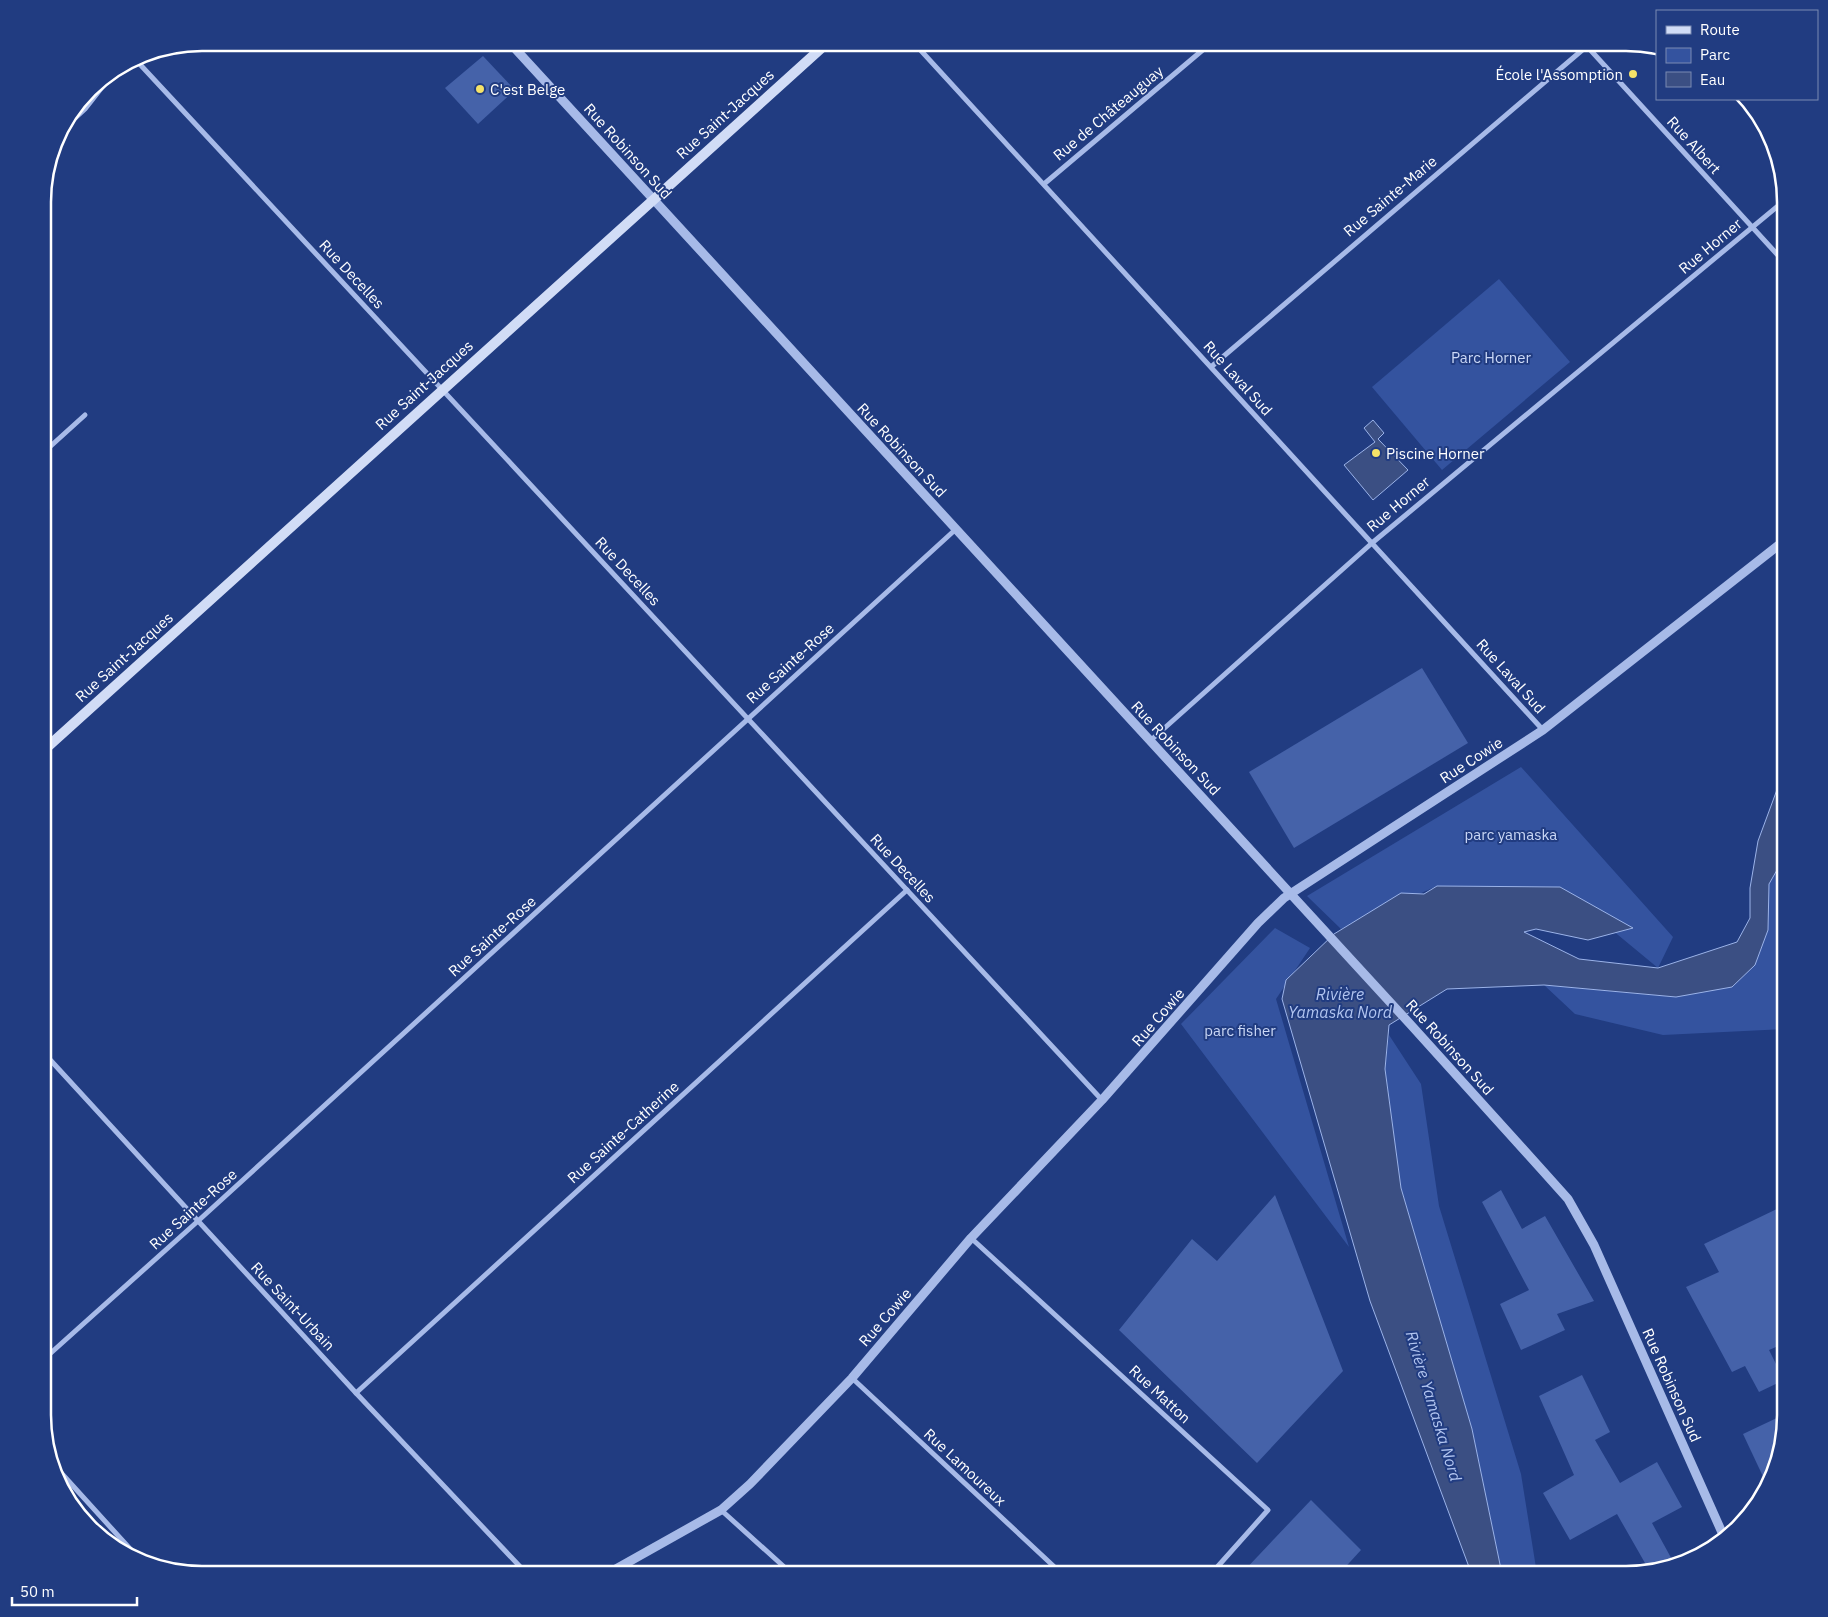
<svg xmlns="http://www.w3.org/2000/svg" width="1828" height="1617" viewBox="0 0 1828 1617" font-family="'IBM Plex Sans',sans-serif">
	<rect width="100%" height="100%" fill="#213c81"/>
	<!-- green -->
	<g fill="#34539f">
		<path d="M 1499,279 L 1570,362 L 1442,470 L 1372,387 Z"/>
		<path d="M 1521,767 L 1673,937 L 1658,968 L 1560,887 L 1437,886 L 1341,929 L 1307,896 Z"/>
		<path d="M 1785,856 L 1785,1029 L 1663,1035 L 1575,1014 L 1544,985 L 1676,997 L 1768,930 L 1769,884 Z"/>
		<path d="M 1275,928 L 1310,948 L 1276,999 L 1349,1247 L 1181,1024 Z"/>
		<path d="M 1389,1035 L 1421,1084 L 1439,1206 L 1521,1474 L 1537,1574 L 1502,1574 L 1472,1429 L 1401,1188 L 1385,1069 Z"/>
	</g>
	<!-- water -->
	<g fill="#3b4f83" stroke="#9bb3e9">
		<path d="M 1373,420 L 1384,433 L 1378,439 L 1408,470 L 1373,500 L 1344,465 L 1375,442 L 1364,428 Z"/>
		<path d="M 1785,768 L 1785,856 L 1769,884 L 1768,930 L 1755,965 L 1732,987 L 1676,997 L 1544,985 L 1447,989 L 1389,1025 L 1385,1069 L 1401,1188 L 1472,1429 L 1502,1574 L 1469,1574 L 1469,1567 L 1370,1301 L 1282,999 L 1286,980 L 1334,934 L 1401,893 L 1424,894 L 1437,886 L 1560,887 L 1633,928 L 1588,940 L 1536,929 L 1524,932 L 1579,959 L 1658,968 L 1737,942 L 1750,918 L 1750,888 L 1758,841 Z"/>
	</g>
	<!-- building -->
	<g fill="#4562a9">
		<path d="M 483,56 L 515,90 L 478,124 L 445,88 Z"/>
		<path d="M 1422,668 L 1468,743 L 1294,848 L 1249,772 Z"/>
		<path d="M 1501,1190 L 1522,1229 L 1545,1216 L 1594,1301 L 1557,1314 L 1565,1330 L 1521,1350 L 1500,1304 L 1529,1290 L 1482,1202 Z"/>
		<path d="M 1275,1195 L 1343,1371 L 1257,1463 L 1119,1330 L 1192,1239 L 1217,1261 Z"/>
		<path d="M 1785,1205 L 1785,1343 L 1769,1350 L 1784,1380 L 1759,1392 L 1745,1366 L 1732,1372 L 1686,1287 L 1719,1272 L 1704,1244 Z"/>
		<path d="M 1582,1375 L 1610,1432 L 1595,1440 L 1620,1483 L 1657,1462 L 1682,1507 L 1652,1523 L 1675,1565 L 1649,1570 L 1617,1514 L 1570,1540 L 1543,1493 L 1574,1475 L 1539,1396 Z"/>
		<path d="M 1785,1414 L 1785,1424 L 1773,1476 L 1767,1485 L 1743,1434 Z"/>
		<path d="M 1311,1500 L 1361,1550 L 1339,1574 L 1241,1574 Z"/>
	</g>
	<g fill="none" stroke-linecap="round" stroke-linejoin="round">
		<!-- minor -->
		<g stroke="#a7bae8" stroke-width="5">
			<path d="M 914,43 L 1543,730"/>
			<path d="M 1584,43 L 1785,263"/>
			<path d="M 135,59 L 1102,1100"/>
			<path d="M 59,133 L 85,109 L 114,72"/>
			<path d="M 1044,184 L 1211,43"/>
			<path d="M 1211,367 L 1587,46"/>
			<path d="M 43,453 L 85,415"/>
			<path d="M 1150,741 L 1372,543 L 1785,200"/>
			<path d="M 43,1052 L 356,1393 L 527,1574"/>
			<path d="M 971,1238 L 1268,1510 L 1211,1574"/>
			<path d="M 43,1360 L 198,1221 L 956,529"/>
			<path d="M 852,1378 L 1062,1574"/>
			<path d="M 356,1393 L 907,890"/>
			<path d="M 54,1465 L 142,1562"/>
			<path d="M 721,1510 L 792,1574"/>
		</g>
		<!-- tertiary -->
		<g stroke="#a7bae8" stroke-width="9">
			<path d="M 510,43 L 1411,1025 L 1542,1170 L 1568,1199 L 1594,1245 L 1724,1537"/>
			<path d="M 607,1574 L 721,1510 L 750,1484 L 852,1378 L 971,1238 L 1102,1100 L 1258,923 L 1284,898 L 1543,730 L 1785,540"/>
		</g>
		<!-- secondary -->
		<path stroke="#d1dcf6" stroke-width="10" d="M 43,751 L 827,43"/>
	</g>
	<!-- markers -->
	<g fill="#f5e268" stroke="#213c81" stroke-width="2">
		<circle cx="1633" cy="74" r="5"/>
		<circle cx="480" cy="89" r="5"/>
		<circle cx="1376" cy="453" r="5"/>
	</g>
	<g text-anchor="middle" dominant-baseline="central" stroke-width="4" stroke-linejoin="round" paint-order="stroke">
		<!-- poi labels -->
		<g font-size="15" fill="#fff" stroke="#213c81" text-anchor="start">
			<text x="1623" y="74" text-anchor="end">École l'Assomption</text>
			<text x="490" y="89">C'est Belge</text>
			<text x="1386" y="453">Piscine Horner</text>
		</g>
		<!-- street labels -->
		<g font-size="15" fill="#fff" stroke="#213c81">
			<text transform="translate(1108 113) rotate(-40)">Rue de Châteauguay</text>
			<text transform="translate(725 114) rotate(-42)">Rue Saint-Jacques</text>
			<text transform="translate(1694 145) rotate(48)">Rue Albert</text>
			<text transform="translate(628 151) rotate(48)">Rue Robinson Sud</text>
			<text transform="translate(1390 196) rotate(-40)">Rue Sainte-Marie</text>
			<text transform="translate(1710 246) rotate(-40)">Rue Horner</text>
			<text transform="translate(352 274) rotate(47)">Rue Decelles</text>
			<text transform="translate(1238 378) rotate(48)">Rue Laval Sud</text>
			<text transform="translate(424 385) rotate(-42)">Rue Saint-Jacques</text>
			<text transform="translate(902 450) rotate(47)">Rue Robinson Sud</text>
			<text transform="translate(1398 504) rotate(-40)">Rue Horner</text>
			<text transform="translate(628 571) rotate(47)">Rue Decelles</text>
			<text transform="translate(124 657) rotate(-42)">Rue Saint-Jacques</text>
			<text transform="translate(790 663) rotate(-42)">Rue Sainte-Rose</text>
			<text transform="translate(1511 676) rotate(48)">Rue Laval Sud</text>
			<text transform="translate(1176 748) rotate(47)">Rue Robinson Sud</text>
			<text transform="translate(1471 760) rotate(-33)">Rue Cowie</text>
			<text transform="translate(903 868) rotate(47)">Rue Decelles</text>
			<text transform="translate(492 936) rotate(-42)">Rue Sainte-Rose</text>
			<text transform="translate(1158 1017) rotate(-49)">Rue Cowie</text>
			<text transform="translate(1450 1047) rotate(48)">Rue Robinson Sud</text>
			<text transform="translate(623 1132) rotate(-42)">Rue Sainte-Catherine</text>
			<text transform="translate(193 1209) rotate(-42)">Rue Sainte-Rose</text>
			<text transform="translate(293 1306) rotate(47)">Rue Saint-Urbain</text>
			<text transform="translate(885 1317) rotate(-49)">Rue Cowie</text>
			<text transform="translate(1672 1385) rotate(66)">Rue Robinson Sud</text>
			<text transform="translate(1160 1394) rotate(43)">Rue Matton</text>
			<text transform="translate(965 1467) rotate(43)">Rue Lamoureux</text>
		</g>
		<!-- park labels -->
		<g font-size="15" fill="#cbd8f6" stroke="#213c81">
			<text x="1491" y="357">Parc Horner</text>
			<text x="1511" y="834">parc yamaska</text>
			<text x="1240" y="1030">parc fisher</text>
		</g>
		<!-- water labels -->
		<g font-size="16" font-style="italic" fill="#b2c5f0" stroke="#213c81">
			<text x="1340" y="994">Rivière<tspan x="1340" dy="18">Yamaska Nord</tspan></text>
			<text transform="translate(1434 1406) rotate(73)">Rivière Yamaska Nord</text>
		</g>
	</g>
	<!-- crop -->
	<path d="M0 0H1828V1617H0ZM202 51H1626A151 151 0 0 1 1777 202V1415A151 151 0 0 1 1626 1566H202A151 151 0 0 1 51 1415V202A151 151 0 0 1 202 51Z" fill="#213c81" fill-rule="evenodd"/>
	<path fill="none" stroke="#fff" stroke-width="2.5" d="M202 51H1626A151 151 0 0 1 1777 202V1415A151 151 0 0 1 1626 1566H202A151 151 0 0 1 51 1415V202A151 151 0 0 1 202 51Z"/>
	<!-- legend -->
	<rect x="1656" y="10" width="162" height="90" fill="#213c81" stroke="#7a8ab3"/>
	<rect x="1666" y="26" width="25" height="8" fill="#d1dcf6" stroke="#7a8ab3"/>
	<text x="1700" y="35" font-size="15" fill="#ffffff">Route</text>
	<rect x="1666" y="48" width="25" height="15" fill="#34539f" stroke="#7a8ab3"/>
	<text x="1700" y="60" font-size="15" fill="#ffffff">Parc</text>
	<rect x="1666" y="72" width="25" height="15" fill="#3b4f83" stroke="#7a8ab3"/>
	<text x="1700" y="85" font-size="15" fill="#ffffff">Eau</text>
	<!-- scale -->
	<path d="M12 1597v8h125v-8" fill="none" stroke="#ffffff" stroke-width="2.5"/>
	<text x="20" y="1597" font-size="15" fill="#ffffff" stroke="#213c81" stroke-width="4" paint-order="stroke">50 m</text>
</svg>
